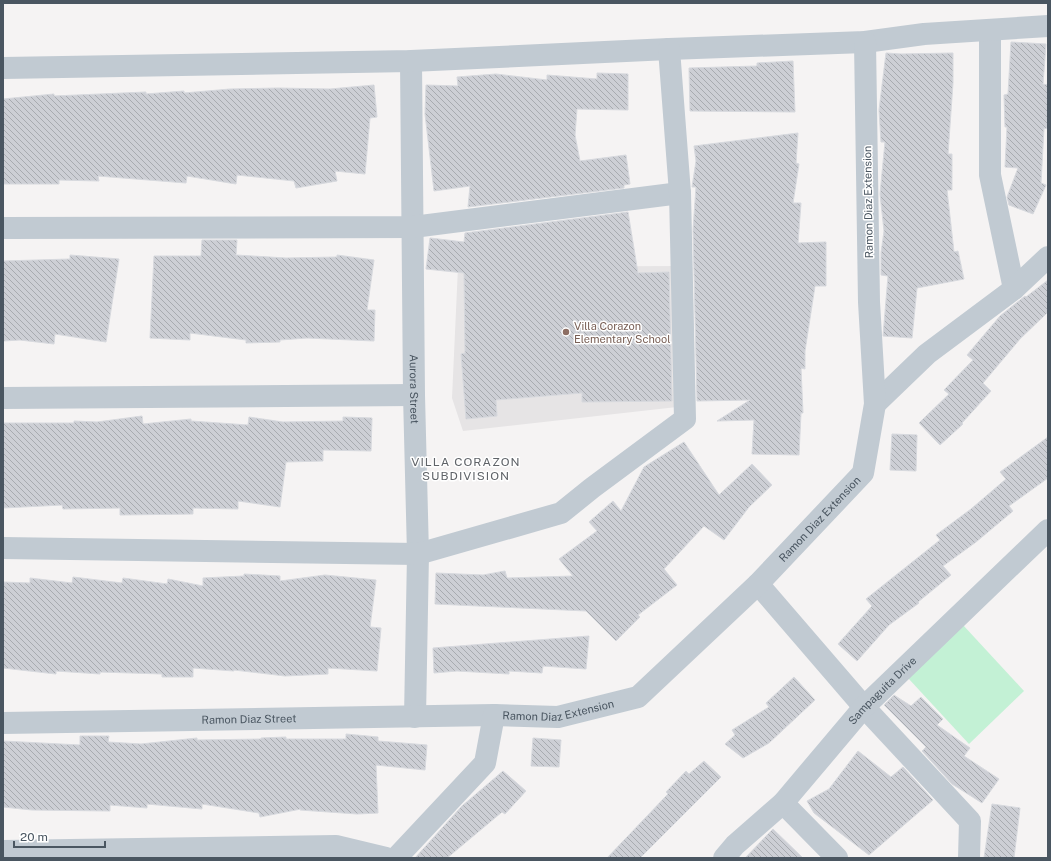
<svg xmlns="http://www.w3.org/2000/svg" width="1051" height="861" viewBox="0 0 1051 861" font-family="'Public Sans',sans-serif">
	<defs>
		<pattern id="building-back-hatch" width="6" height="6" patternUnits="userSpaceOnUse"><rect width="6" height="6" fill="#cdcfd5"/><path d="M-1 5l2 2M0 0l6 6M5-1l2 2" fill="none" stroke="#a8abb0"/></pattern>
	</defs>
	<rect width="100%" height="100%" fill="#f5f3f3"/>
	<!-- education -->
	<path fill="#e6e4e5" d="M 678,266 L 677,407 L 463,431 L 452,398 L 458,267 Z"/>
	<!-- park -->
	<path fill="#c3f1d5" d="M 963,625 L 1024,691 L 969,744 L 908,678 Z"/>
	<!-- building -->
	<g fill="url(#building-back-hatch)" stroke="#d7d9de">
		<path d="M 1011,42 L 1046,44 L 1043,84 L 1048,85 L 1048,129 L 1044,128 L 1041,183 L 1046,185 L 1033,214 L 1009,205 L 1007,197 L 1018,168 L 1005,167 L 1007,127 L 1005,127 L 1004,95 L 1008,94 Z"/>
		<path d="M 886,53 L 901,54 L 953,53 L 953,83 L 948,154 L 952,154 L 952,190 L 947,190 L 954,252 L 958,251 L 964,279 L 917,288 L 912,338 L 883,336 L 888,276 L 881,275 L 881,253 L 884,231 L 880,194 L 885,142 L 881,142 L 879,110 Z"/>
		<path d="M 793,61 L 795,112 L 690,111 L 689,68 L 757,66 L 757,63 Z"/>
		<path d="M 597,73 L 628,74 L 628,110 L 577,109 L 575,135 L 580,161 L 626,155 L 630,184 L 624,185 L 624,188 L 468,207 L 470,186 L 434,191 L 425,114 L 426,85 L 458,86 L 457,77 L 496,74 L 547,80 L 547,75 L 597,79 Z"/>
		<path d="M 374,85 L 377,117 L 370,118 L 365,174 L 335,171 L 337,181 L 296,188 L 294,181 L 237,175 L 236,184 L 187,176 L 186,183 L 98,176 L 99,181 L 59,180 L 59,184 L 3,184 L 3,99 L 54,94 L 54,96 L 146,92 L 146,94 L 184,91 L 184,93 L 230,89 L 278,88 L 330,89 Z"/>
		<path d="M 798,133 L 796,163 L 799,164 L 793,203 L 801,203 L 798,243 L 826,242 L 826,286 L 815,286 L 805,351 L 805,369 L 801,368 L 803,413 L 801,413 L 799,455 L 752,454 L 754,420 L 717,421 L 750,400 L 697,401 L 693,230 L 696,187 L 692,187 L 696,161 L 694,146 Z"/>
		<path d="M 628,212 L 638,273 L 669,272 L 672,401 L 582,402 L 582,393 L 496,400 L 497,416 L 466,419 L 461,354 L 465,353 L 464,273 L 426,269 L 430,238 L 464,242 L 465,233 Z"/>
		<path d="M 202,240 L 237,240 L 236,255 L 286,258 L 337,257 L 337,255 L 374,260 L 367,310 L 375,310 L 374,341 L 307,338 L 280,340 L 280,342 L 246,343 L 246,340 L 190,333 L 190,340 L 150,338 L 154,256 L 201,256 Z"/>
		<path d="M 70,255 L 119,259 L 106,342 L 55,334 L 54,344 L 20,340 L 3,341 L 3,261 L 70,259 Z"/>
		<path d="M 1048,280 L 1048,312 L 1020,339 L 983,383 L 991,391 L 962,423 L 963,424 L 940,445 L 919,423 L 949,394 L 944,390 L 973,360 L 967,355 L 1000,316 L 1025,296 L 1026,297 Z"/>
		<path d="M 142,416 L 143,424 L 191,419 L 191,421 L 248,425 L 249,417 L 283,422 L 343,421 L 343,417 L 372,418 L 371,451 L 323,450 L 323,461 L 286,462 L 280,507 L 238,501 L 238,509 L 193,508 L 193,514 L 120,515 L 120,508 L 63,509 L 62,505 L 3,508 L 3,423 L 74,423 L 74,421 L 97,422 Z"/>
		<path d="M 892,434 L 917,435 L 916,471 L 890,470 Z"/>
		<path d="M 1048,437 L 1048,478 L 1009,506 L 1013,511 L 976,542 L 943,566 L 951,575 L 918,602 L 919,603 L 889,625 L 857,661 L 838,644 L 872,606 L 866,599 L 940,540 L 936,535 L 971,509 L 1006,479 L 1000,472 Z"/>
		<path d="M 684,442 L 719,495 L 752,464 L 772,485 L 749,507 L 724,540 L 704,526 L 664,569 L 677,585 L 638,615 L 640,617 L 616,641 L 586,611 L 435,604 L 436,573 L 483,575 L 505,571 L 507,578 L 573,576 L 559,559 L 597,531 L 589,522 L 613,501 L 621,511 L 644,467 Z"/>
		<path d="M 244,574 L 280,576 L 280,581 L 325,575 L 376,580 L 370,627 L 381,628 L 377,671 L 328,668 L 328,674 L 285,676 L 234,670 L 234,671 L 193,668 L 193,677 L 162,677 L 162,674 L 100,672 L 100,674 L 56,671 L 56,674 L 3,668 L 3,582 L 30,583 L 30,578 L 72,583 L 73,577 L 122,583 L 123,578 L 167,584 L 168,579 L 203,586 L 203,578 L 244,576 Z"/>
		<path d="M 589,636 L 586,669 L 543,666 L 542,673 L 509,671 L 509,674 L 457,671 L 434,673 L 433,648 Z"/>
		<path d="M 794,677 L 815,700 L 769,743 L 743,758 L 725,744 L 735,735 L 732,730 L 769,707 L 766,703 Z"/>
		<path d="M 894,695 L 911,706 L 921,697 L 943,719 L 937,725 L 970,748 L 964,756 L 999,779 L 982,803 L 952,784 L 922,751 L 926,747 L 884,705 Z"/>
		<path d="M 346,734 L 378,737 L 378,741 L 427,745 L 425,770 L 376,765 L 378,813 L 357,814 L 300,810 L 301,809 L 260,817 L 259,813 L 202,804 L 202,809 L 147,804 L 147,808 L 110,805 L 110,811 L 32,810 L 3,807 L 3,741 L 80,745 L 80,736 L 109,736 L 108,742 L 141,744 L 197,738 L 197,740 L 261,739 L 261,738 L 286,737 L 286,739 L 346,739 Z"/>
		<path d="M 533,738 L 561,740 L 559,767 L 531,766 Z"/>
		<path d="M 858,751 L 891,777 L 903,767 L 933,800 L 869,855 L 814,813 L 807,801 L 829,789 Z"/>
		<path d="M 704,761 L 721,777 L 640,858 L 607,858 L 668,794 L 666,792 L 686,771 L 689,774 Z"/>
		<path d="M 503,771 L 526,791 L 505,814 L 502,812 L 447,858 L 415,858 L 462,806 Z"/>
		<path d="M 992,804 L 1020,808 L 1014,858 L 984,858 Z"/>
		<path d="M 773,829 L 803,858 L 745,858 Z"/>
	</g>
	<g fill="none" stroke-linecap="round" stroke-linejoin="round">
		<!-- minor -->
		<g stroke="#c1cad2" stroke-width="22">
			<path d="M 990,30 L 990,175 L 1014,289"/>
			<path id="s1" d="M 411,61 L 414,395 L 418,554 L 415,717"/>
			<path d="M 3,68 L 411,61 L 669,49 L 865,42 L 924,34 L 1048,26"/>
			<path d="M 3,228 L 413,227 L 680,193"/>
			<path d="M 3,398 L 414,395"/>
			<path d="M 875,404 L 927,354 L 1014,289 L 1048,257"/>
			<path d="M 3,548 L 418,554 L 561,513 L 592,488 L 685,419 L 680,193 L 669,49"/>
			<path d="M 758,584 L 864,707 L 970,821 L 969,858"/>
			<path id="s2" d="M 3,723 L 494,715 L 558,717 L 638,697 L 758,584 L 863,473 L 875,404 L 869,302 L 865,42"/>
			<path d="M 783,803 L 837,858"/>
			<path d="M 3,851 L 336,846 L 386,858"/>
			<path d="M 396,858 L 485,763 L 494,715"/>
			<path id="s3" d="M 724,858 L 735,845 L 783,803 L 864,707 L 1048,530"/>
		</g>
	</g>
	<!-- markers -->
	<circle fill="#8d6e63" stroke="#fff" stroke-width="1.5" cx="566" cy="332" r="4"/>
	<g text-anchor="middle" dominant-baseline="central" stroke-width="3" stroke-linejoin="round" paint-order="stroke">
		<!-- street labels -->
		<g font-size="11" fill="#4a5661" stroke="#fff">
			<text transform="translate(868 202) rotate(-91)">Ramon Diaz Extension</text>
			<text stroke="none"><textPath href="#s1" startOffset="328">Aurora Street</textPath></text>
			<text stroke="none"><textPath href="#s2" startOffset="892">Ramon Diaz Extension</textPath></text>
			<text stroke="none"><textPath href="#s3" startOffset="231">Sampaguita Drive</textPath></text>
			<text stroke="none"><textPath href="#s2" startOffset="556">Ramon Diaz Extension</textPath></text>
			<text stroke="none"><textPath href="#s2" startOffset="246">Ramon Diaz Street</textPath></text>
		</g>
		<!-- education labels -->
		<g font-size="11" fill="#785e54" stroke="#fff" text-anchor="start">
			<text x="574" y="326">Villa Corazon<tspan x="574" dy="13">Elementary School</tspan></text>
		</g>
		<!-- neighbourhood labels -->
		<g font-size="12" letter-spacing="1" fill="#5f6368" stroke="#fff">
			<text x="466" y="462">VILLA CORAZON<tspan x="466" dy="14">SUBDIVISION</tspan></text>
		</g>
	</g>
	<!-- border -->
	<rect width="1051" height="861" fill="none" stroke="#4a5661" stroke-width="8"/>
	<!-- scale -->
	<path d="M14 841v6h91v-6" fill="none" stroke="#4a5661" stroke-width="2"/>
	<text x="20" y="841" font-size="12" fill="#4a5661" stroke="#ffffff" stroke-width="3" paint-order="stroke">20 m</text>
</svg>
